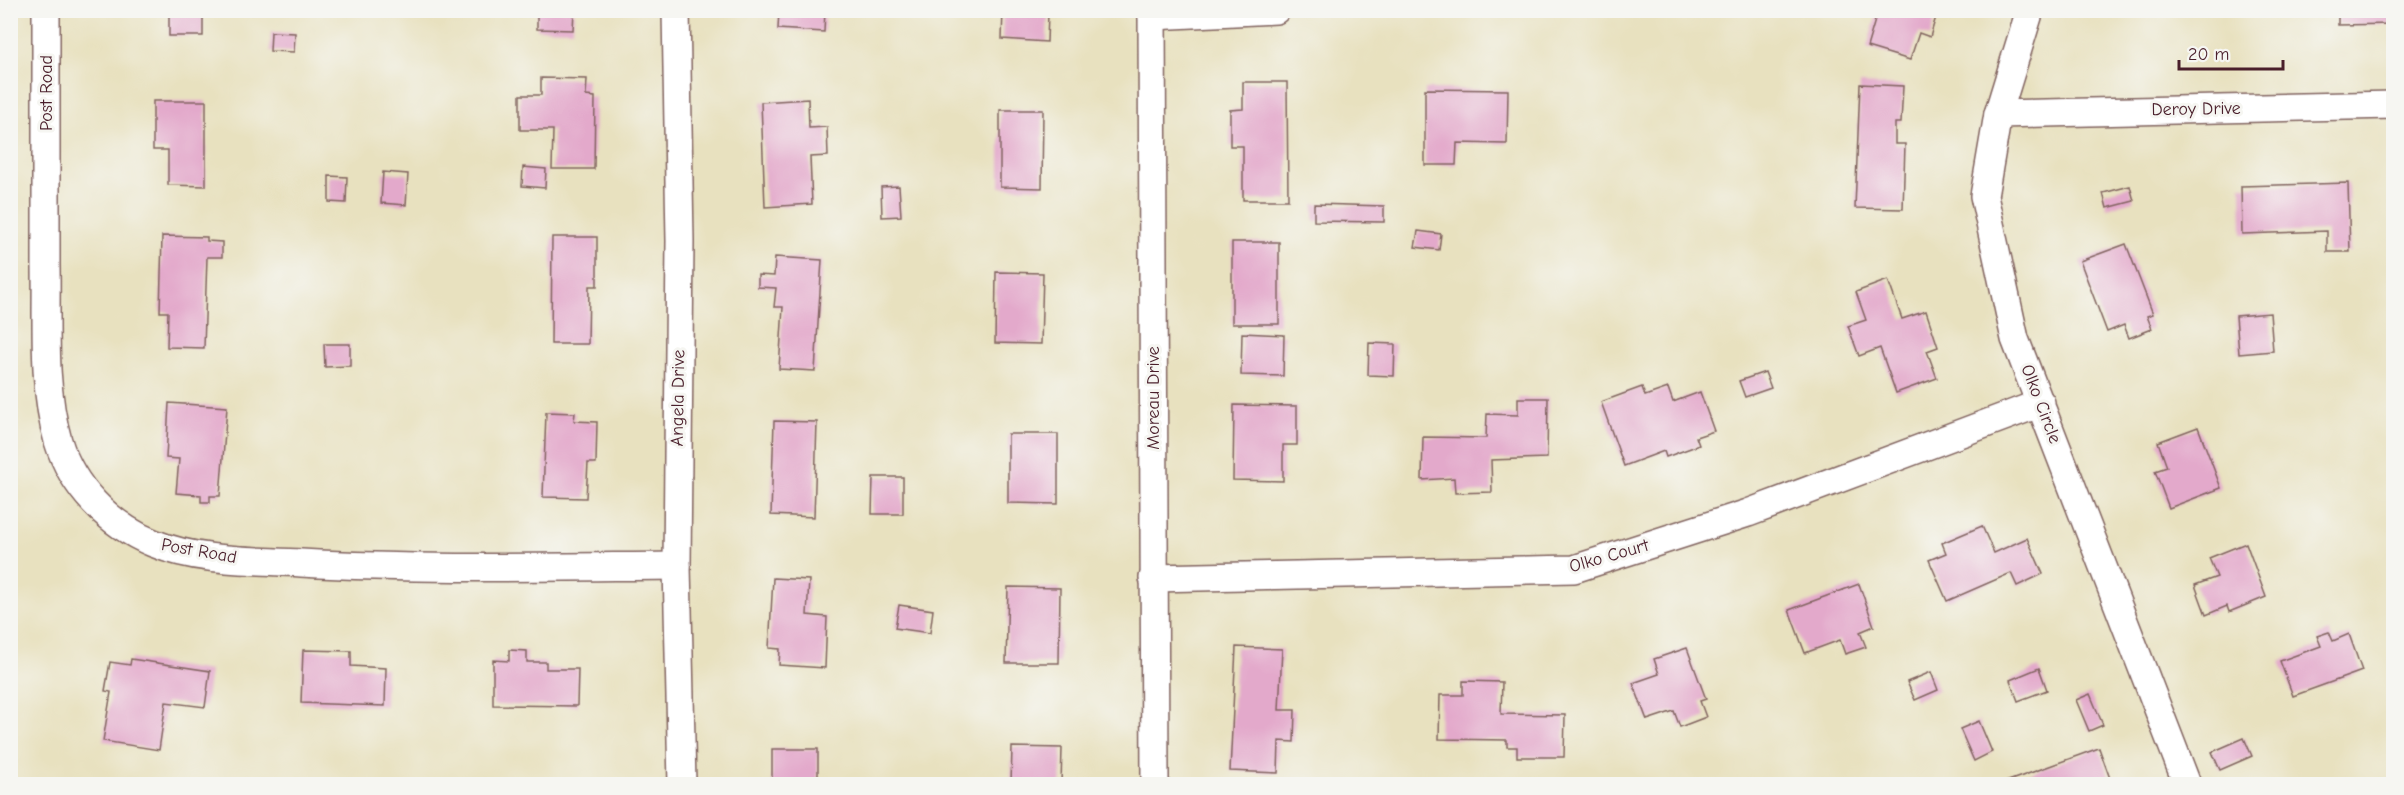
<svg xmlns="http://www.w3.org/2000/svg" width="2404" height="795" viewBox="0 0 2404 795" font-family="'Comic Neue',sans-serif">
	<rect width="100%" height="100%" fill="#f6f6f2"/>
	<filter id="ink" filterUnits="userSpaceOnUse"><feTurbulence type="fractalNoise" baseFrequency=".0167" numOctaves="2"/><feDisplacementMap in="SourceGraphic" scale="12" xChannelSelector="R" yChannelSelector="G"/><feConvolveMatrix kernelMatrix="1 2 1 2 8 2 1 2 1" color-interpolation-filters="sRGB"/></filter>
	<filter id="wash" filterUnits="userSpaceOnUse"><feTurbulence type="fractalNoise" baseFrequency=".008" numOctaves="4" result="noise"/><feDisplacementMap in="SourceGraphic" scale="24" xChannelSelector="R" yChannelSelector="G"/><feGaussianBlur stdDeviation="1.35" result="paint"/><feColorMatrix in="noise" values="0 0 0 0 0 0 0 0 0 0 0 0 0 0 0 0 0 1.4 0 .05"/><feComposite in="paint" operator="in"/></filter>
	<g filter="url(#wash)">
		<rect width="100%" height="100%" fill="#e8e1bf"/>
		<g id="blocks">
			<!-- building -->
			<g fill="#e3a9cb">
				<rect x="169" y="10" width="34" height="26"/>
				<path d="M 537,10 L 574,10 L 573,30 L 537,29 Z"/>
				<path d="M 779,10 L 825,10 L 824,32 L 778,29 Z"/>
				<path d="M 1003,10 L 1060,10 L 1060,14 L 1048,13 L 1047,42 L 1002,39 Z"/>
				<path d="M 1878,10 L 1938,10 L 1930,37 L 1919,33 L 1910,60 L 1867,47 Z"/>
				<path d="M 2149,10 L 2197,10 L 2197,12 L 2149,16 Z"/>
				<path d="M 2338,10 L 2394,10 L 2394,24 L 2338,25 Z"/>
				<path d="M 271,32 L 295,33 L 294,52 L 270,51 Z"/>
				<path d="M 541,78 L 587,79 L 586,96 L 595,97 L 594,169 L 552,169 L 553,130 L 520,130 L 520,95 L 541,95 Z"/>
				<path d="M 1243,82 L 1287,82 L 1288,200 L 1243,200 L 1243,146 L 1230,146 L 1230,110 L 1243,109 Z"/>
				<path d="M 1860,84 L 1903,86 L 1901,123 L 1895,123 L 1895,144 L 1905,144 L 1903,209 L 1855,208 Z"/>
				<path d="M 1425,89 L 1508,90 L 1507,144 L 1457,143 L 1456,165 L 1425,165 Z"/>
				<path d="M 808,99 L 809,128 L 827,127 L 828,156 L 810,157 L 812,204 L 765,207 L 761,102 Z"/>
				<path d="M 153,101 L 206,101 L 206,186 L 168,185 L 168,150 L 153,150 Z"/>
				<path d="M 1000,110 L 1043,110 L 1042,188 L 1000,187 Z"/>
				<path d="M 523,167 L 546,169 L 545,188 L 522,186 Z"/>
				<path d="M 383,172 L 408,174 L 406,205 L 381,203 Z"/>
				<path d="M 329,176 L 347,177 L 346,203 L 329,202 Z"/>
				<path d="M 2348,183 L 2350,252 L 2327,252 L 2327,231 L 2242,234 L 2241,186 Z"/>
				<path d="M 899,186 L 901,216 L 882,217 L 881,187 Z"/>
				<path d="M 2130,186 L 2134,201 L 2107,208 L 2103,193 Z"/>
				<path d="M 1314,204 L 1384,206 L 1384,222 L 1314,221 Z"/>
				<path d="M 1418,231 L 1441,234 L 1439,250 L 1415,247 Z"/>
				<path d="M 162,236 L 207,237 L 207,241 L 222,242 L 222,257 L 207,257 L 204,348 L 167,347 L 168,312 L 160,312 Z"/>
				<path d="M 552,237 L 597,237 L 597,286 L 589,286 L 588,344 L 551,344 Z"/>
				<rect x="1232" y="242" width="47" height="82"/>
				<path d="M 2126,244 L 2153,314 L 2147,316 L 2152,329 L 2129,338 L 2124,325 L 2107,332 L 2080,261 Z"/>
				<path d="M 775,257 L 822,260 L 815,371 L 779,369 L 783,307 L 774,307 L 776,288 L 758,287 L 758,275 L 774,276 Z"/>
				<path d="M 996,272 L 1043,273 L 1041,344 L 995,343 Z"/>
				<path d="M 1888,280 L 1902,319 L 1926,311 L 1938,347 L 1927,351 L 1937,378 L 1896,393 L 1880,348 L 1859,356 L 1848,326 L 1866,320 L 1856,292 Z"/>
				<path d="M 2270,313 L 2273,351 L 2239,354 L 2236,316 Z"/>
				<path d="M 1242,333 L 1284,335 L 1283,376 L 1241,375 Z"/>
				<path d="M 1369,343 L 1395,344 L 1394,376 L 1368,375 Z"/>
				<path d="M 324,344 L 350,344 L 350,366 L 325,367 Z"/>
				<path d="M 1765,372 L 1771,388 L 1745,397 L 1739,381 Z"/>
				<path d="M 1642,387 L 1645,396 L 1668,388 L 1673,402 L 1700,392 L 1714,431 L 1696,437 L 1699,445 L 1666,457 L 1664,451 L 1624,466 L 1601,402 Z"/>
				<path d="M 1518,398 L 1548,398 L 1547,458 L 1491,460 L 1492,492 L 1455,493 L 1454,478 L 1422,480 L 1423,437 L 1486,438 L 1487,414 L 1518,415 Z"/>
				<path d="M 169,403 L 227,407 L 220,496 L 210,496 L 210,502 L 201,502 L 201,495 L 176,493 L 179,459 L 166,458 Z"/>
				<path d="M 1234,405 L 1297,406 L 1297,445 L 1283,445 L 1283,481 L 1233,480 Z"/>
				<path d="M 546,412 L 575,413 L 574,421 L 597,422 L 596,463 L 588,463 L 586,498 L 543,497 Z"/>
				<path d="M 774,421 L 817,422 L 814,517 L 771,515 Z"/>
				<path d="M 2198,427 L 2221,488 L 2169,508 L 2155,471 L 2167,467 L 2158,442 Z"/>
				<path d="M 1008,434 L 1058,434 L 1058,504 L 1008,503 Z"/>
				<path d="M 873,477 L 903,477 L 903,514 L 872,514 Z"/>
				<path d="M 1982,526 L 1994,553 L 2027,538 L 2043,574 L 2017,586 L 2011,573 L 1947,601 L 1929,560 L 1946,553 L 1942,543 Z"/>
				<path d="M 2246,543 L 2266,597 L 2229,612 L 2227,606 L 2206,615 L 2195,585 L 2217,577 L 2209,558 Z"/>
				<path d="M 773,578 L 809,580 L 807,615 L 827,617 L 825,668 L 779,665 L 780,649 L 769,648 Z"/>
				<path d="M 1859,584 L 1874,626 L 1860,632 L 1866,647 L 1845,654 L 1840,640 L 1805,653 L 1789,610 Z"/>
				<path d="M 1008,587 L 1060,588 L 1059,663 L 1006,663 Z"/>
				<path d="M 899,605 L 933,610 L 930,633 L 895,628 Z"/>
				<path d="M 2329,632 L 2333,641 L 2349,634 L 2362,671 L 2293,696 L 2280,661 L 2321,646 L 2317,636 Z"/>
				<path d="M 1236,647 L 1282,649 L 1279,710 L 1295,710 L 1294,742 L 1279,741 L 1278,773 L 1230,771 Z"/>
				<path d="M 1687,648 L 1706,699 L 1700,701 L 1706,717 L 1680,727 L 1674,711 L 1647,720 L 1633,683 L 1659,674 L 1654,659 Z"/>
				<path d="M 303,650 L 351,651 L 351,666 L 386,668 L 385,706 L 301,703 Z"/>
				<path d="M 509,650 L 527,651 L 527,662 L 546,662 L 546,669 L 578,669 L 577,706 L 493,705 L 493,660 L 509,661 Z"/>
				<path d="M 131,659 L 210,671 L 205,707 L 166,702 L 159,750 L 103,741 L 111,692 L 105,691 L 110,662 L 130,665 Z"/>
				<path d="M 2039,668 L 2047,690 L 2018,701 L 2010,680 Z"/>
				<path d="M 1931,672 L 1938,690 L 1915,700 L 1907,682 Z"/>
				<path d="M 1463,681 L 1502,682 L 1501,714 L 1565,715 L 1564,757 L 1517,757 L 1517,747 L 1507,747 L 1507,740 L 1439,739 L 1440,695 L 1463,695 Z"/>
				<path d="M 2090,694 L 2103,725 L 2089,731 L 2076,700 Z"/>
				<path d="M 1979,721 L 1992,752 L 1974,761 L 1960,729 Z"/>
				<path d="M 2244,738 L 2252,756 L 2220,770 L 2212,752 Z"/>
				<path d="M 1012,747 L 1062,748 L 1061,784 L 1011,784 Z"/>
				<path d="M 2099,748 L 2112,784 L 2000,784 Z"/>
				<rect x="772" y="749" width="46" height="35"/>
			</g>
		</g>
	</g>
	<g filter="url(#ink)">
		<use href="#blocks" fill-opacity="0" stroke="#81635f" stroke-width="1.5"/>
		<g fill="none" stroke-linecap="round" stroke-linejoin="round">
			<!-- street casing -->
			<g stroke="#81635f" stroke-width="30">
				<g id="street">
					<path d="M 46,10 C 46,95 46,180 46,265 C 47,322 42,385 58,441 C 72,487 109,525 153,543 C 199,562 252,560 301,563 C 426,570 551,567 677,566"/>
					<path d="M 676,10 L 680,241 L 677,566 L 682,784"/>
					<path d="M 1152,10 L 1155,784"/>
					<path d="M 2030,10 L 1998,114 L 1984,196 L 2015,339 L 2187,784"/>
					<path d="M 1152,16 L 1276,10"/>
					<path d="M 1998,114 L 2394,105"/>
					<path d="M 1153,578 L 1574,569 L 1748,513 L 2041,403"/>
				</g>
			</g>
			<!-- street -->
			<use href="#street" stroke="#fff" stroke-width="27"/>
		</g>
	</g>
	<g text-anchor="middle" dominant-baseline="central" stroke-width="6" stroke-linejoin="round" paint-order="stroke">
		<!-- street labels -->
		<g font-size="18" fill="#4a1f2b" stroke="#f6f6f2">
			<text transform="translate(46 93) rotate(-90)">Post Road</text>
			<text transform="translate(2196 109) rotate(-1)">Deroy Drive</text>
			<text transform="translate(678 398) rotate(-89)">Angela Drive</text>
			<text transform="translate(1153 398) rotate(-90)">Moreau Drive</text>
			<text transform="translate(2041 404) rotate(69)">Olko Circle</text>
			<text transform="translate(199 551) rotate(10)">Post Road</text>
			<text transform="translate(1609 556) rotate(-16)">Olko Court</text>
		</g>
	</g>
	<!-- margin -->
	<rect width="2404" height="795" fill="none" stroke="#f6f6f2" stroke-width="36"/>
	<!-- scale -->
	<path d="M2179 60v9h104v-9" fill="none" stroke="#4a1f2b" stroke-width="3"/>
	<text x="2188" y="60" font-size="18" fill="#4a1f2b" stroke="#f6f6f2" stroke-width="4.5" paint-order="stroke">20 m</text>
</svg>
